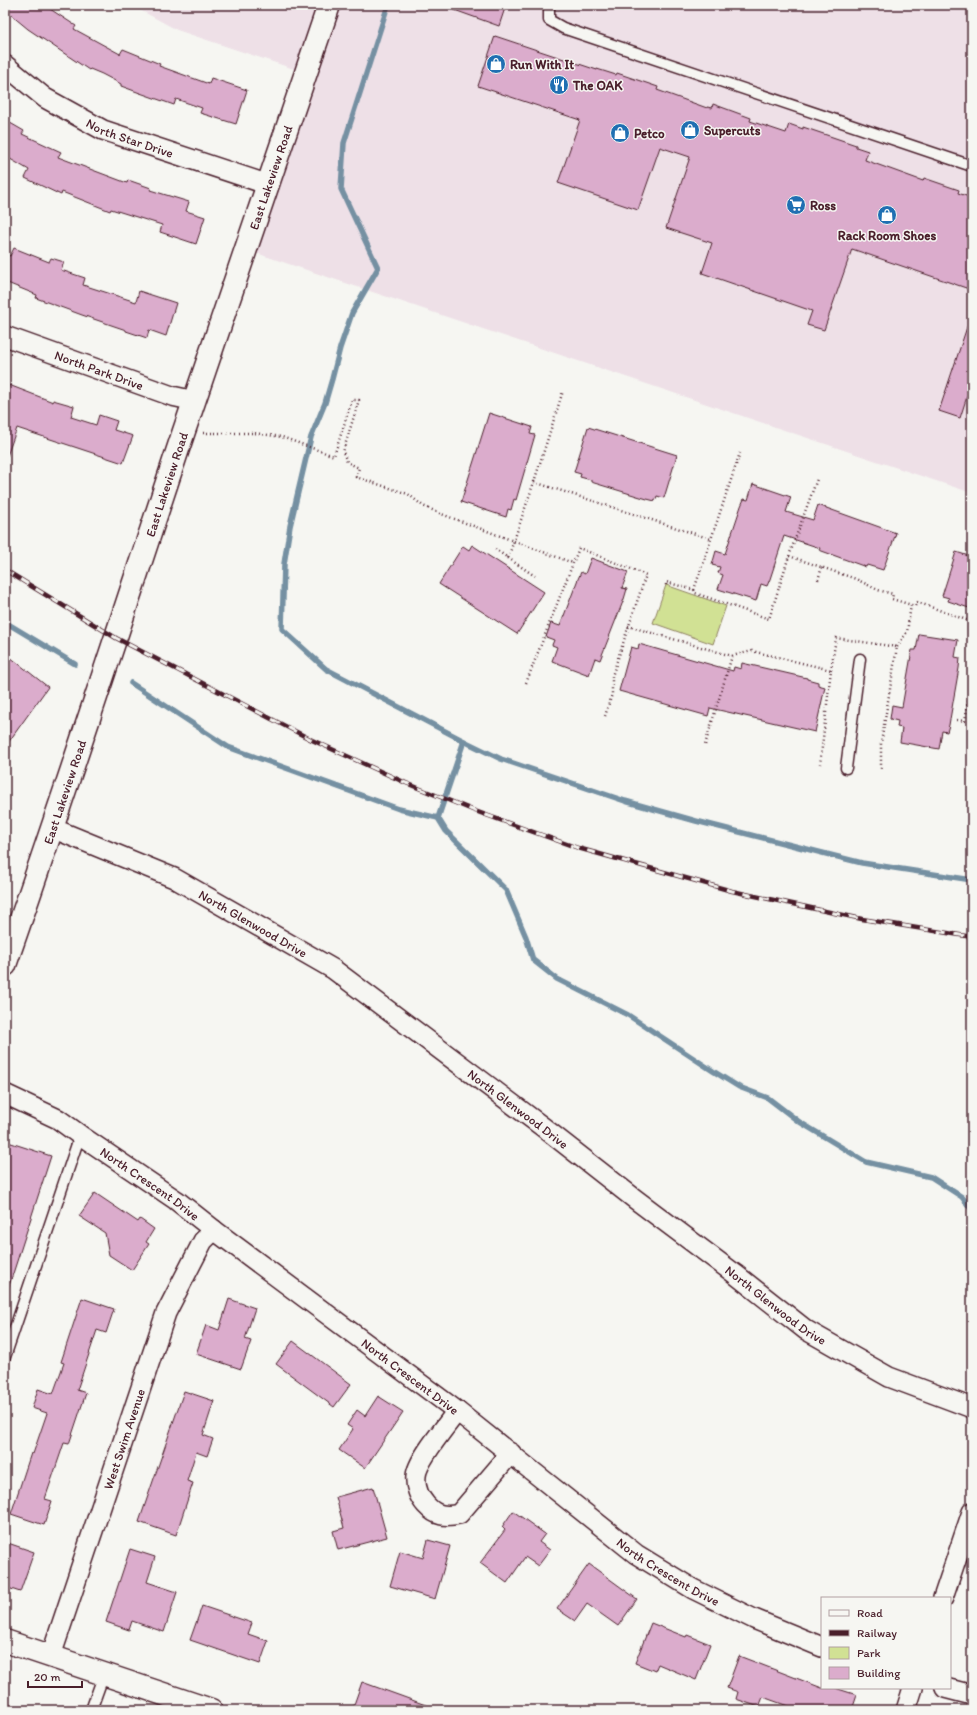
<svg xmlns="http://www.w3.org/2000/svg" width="977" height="1715" viewBox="0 0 977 1715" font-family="Itim,sans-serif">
	<rect width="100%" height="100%" fill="#f6f6f2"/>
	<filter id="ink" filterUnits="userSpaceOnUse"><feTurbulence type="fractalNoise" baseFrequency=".025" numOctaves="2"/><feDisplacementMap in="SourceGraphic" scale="8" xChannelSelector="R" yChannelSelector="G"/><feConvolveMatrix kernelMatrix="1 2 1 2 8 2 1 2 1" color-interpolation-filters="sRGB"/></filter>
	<g filter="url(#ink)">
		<!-- built -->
		<g fill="#eee0e7">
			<path d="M 131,5 L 319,5 L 300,71 L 177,30 Z"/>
			<path d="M 341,5 L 972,5 L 972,493 L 256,253 Z"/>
		</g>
		<!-- green -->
		<path fill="#d1e194" stroke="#8e8060" d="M 666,585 L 726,606 L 713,644 L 653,623 Z"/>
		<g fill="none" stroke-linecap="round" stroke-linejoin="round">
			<!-- stream -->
			<g stroke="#7490a2" stroke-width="5.5">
				<path d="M 388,5 L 344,143 L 341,189 L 378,268 L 352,313 L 340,348 L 332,379 L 325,403 L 311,437 L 290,526 L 284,564 L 282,629 L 326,669 L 464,741 L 438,818"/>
				<path d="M 5,622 L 75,664"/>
				<path d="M 131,683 L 228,747 L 399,809 L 438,818 L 446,831 L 506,890 L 526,937 L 533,960 L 557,979 L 628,1015 L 713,1071 L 739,1087 L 768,1098 L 798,1121 L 866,1162 L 931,1177 L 962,1197 L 972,1210"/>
				<path d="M 464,741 L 501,759 L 625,801 L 696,821 L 862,863 L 972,880"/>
			</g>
		</g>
		<!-- building -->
		<g fill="#dbaccc" stroke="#4a1f2b">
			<path d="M 5,5 L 44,5 L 76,26 L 74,29 L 120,54 L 123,49 L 160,64 L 159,66 L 209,84 L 211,78 L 247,90 L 236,124 L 200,113 L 202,108 L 176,99 L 174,105 L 140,93 L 121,86 L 121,84 L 102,74 L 90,69 L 89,70 L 28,29 L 5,10 Z"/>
			<path d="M 446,5 L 506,5 L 499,26 L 446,7 Z"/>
			<path d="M 495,36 L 597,70 L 597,69 L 616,75 L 617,73 L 658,87 L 657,90 L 707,108 L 707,107 L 712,108 L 713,104 L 751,118 L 750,121 L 786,133 L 789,124 L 803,129 L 803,127 L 856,145 L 856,147 L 868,151 L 865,160 L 923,181 L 924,178 L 959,190 L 958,193 L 972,198 L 972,290 L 852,249 L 824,330 L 807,325 L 812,311 L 702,273 L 712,243 L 666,228 L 690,157 L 660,147 L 638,210 L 558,183 L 580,120 L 478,86 Z"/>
			<path d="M 5,120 L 24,131 L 22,134 L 61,152 L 58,157 L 127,183 L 128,180 L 151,188 L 150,190 L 189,202 L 186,211 L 205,217 L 196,244 L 160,232 L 162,225 L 111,209 L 110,211 L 62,192 L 61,195 L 25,178 L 29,170 L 5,156 Z"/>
			<path d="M 14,248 L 49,262 L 51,258 L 64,262 L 61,270 L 85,278 L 83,285 L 136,302 L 139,291 L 176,303 L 166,336 L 149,330 L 147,338 L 126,331 L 126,330 L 82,315 L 36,298 L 37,295 L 5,282 L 5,254 L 10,256 Z"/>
			<path d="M 969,321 L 972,321 L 972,381 L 960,418 L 939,411 Z"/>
			<path d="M 9,385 L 53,402 L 53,400 L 74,406 L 71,417 L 96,425 L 99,415 L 117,421 L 114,430 L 133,436 L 123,463 L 17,428 L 7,456 L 5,456 L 5,412 L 9,400 L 5,397 Z"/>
			<path d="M 489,413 L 532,427 L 530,434 L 535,435 L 516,500 L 514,499 L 511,510 L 508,509 L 506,517 L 461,502 Z"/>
			<path d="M 588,427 L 677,455 L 664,498 L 657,496 L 655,501 L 647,499 L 591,482 L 591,480 L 580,477 L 581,474 L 574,472 Z"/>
			<path d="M 753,484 L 791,497 L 786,512 L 813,520 L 818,505 L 896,533 L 883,570 L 867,565 L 866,567 L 819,550 L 820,548 L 784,536 L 770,579 L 767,586 L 761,584 L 756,601 L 718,589 L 723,575 L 718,573 L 720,567 L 712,565 L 716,551 L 725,554 L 741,506 L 744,499 L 748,500 Z"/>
			<path d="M 472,545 L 544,592 L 517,634 L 439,584 L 463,546 L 469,550 Z"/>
			<path d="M 956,552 L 972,557 L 972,609 L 948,601 L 949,598 L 942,596 Z"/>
			<path d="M 591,558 L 628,572 L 622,588 L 627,589 L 624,599 L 600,660 L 595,658 L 589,675 L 552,661 L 557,647 L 552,645 L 554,640 L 546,637 L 551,623 L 560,626 L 578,579 L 581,572 L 585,574 Z"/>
			<path d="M 919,634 L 958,640 L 955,657 L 960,658 L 959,668 L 949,725 L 947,732 L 942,731 L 939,749 L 900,742 L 902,728 L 897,727 L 898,721 L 890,719 L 892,705 L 902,707 L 912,650 L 916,650 Z"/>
			<path d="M 639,644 L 733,671 L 734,667 L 741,669 L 742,663 L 807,678 L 807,679 L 818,682 L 818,685 L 825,687 L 815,732 L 710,708 L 708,716 L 619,691 L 631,647 L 638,649 Z"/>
			<path d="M 5,653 L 48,687 L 5,747 Z"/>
			<path d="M 5,1141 L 51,1156 L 8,1289 L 5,1288 Z"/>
			<path d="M 95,1193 L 138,1222 L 140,1219 L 154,1229 L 146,1242 L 149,1244 L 132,1270 L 109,1255 L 105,1233 L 79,1216 Z"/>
			<path d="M 82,1298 L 114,1309 L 106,1333 L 97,1330 L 77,1390 L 86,1393 L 69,1444 L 64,1443 L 45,1499 L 52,1501 L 44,1525 L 11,1514 L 31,1453 L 33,1454 L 47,1413 L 32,1408 L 38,1389 L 53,1394 L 64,1363 L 61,1362 Z"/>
			<path d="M 229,1299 L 255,1308 L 245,1339 L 251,1341 L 241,1369 L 196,1354 L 206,1325 L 219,1330 Z"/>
			<path d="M 293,1341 L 351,1384 L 334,1407 L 276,1364 Z"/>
			<path d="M 184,1391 L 214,1401 L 203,1435 L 213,1439 L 207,1456 L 196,1452 L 187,1481 L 193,1483 L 176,1535 L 139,1522 Z"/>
			<path d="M 378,1396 L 403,1412 L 365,1468 L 339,1450 L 353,1429 L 347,1425 L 357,1410 L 365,1416 Z"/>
			<path d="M 373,1487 L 387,1537 L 338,1550 L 333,1531 L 344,1528 L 336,1497 Z"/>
			<path d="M 513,1511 L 545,1534 L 539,1542 L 550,1550 L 538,1566 L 525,1557 L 507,1583 L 480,1563 L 505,1530 L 502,1527 Z"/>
			<path d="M 428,1540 L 450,1546 L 435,1599 L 390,1586 L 400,1551 L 423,1558 Z"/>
			<path d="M 5,1542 L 34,1552 L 20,1592 L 5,1587 Z"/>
			<path d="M 130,1549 L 155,1557 L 147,1582 L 177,1592 L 164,1632 L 132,1621 L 129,1630 L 106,1622 Z"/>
			<path d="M 589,1564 L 637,1599 L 618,1626 L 587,1604 L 575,1621 L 557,1609 Z"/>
			<path d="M 202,1606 L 252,1623 L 248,1634 L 268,1641 L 260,1664 L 190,1640 Z"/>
			<path d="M 651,1623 L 686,1637 L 687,1635 L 710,1644 L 696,1680 L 658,1664 L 655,1671 L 635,1663 Z"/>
			<path d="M 739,1656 L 822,1688 L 835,1688 L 857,1695 L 852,1710 L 799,1710 L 763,1697 L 759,1707 L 736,1699 L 738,1692 L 727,1688 Z"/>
			<path d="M 362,1682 L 434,1708 L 434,1710 L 352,1710 Z"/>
		</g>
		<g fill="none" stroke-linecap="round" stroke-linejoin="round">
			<!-- service casing -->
			<g stroke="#4a1f2b" stroke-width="13">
				<g id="service">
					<path d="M 549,5 L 549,20 L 563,28 L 972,166"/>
					<path d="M 846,768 L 860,659"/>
					<path d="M 5,1357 L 80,1135"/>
					<path d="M 91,1710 L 104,1674"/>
				</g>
			</g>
			<!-- minor casing -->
			<g stroke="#4a1f2b" stroke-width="22">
				<g id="minor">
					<path id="s1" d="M 5,65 L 45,98 L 103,130 L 269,185"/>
					<path id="s2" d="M 5,336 L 172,396 L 195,401"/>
					<path id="s3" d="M 52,828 L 174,878 L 333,969 L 543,1127 L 635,1199 L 735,1274 L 806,1330 L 889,1377 L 972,1408"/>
					<path id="s4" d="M 5,1094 L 58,1119 L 80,1135 L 176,1200 L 214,1230 L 457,1411 L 636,1554 L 693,1589 L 754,1619 L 822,1647"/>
					<path d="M 457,1411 C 447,1425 417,1460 416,1476 C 415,1486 419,1497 426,1505 C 436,1516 445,1517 459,1514 L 511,1453"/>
					<path d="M 943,1598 L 972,1512"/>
					<path id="s5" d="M 51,1656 L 166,1313 L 203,1241 L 214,1230"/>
					<path d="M 945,1688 L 972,1695"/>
					<path d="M 906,1710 L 913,1688"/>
				</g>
			</g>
			<!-- tertiary casing -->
			<g stroke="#4a1f2b" stroke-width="25">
				<path id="tertiary" d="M 5,1641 L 211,1710"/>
			</g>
			<!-- secondary casing -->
			<g stroke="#4a1f2b" stroke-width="25">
				<g id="secondary">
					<path id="s6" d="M 5,965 C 67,789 124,611 183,434 C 231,291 281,148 329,5"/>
				</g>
			</g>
			<!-- path -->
			<g stroke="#4a1f2b" stroke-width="2.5" stroke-dasharray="1 3" stroke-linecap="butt">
				<path d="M 203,433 L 254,433 L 282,437 L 334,456 L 352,400 L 359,400 L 343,452 L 347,462 L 359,468 L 356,477 L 408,494 L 423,506 L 444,515 L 573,563"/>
				<path d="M 534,482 L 563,391"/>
				<path d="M 495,549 L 508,558 L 534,482 L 711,539"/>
				<path d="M 789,556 L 817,479"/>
				<path d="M 508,558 L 535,576"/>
				<path d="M 818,580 L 822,567"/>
				<path d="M 666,585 L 666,582 L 694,590 L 695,593 L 769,619 L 789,556 L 856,579 L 878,590 L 893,594 L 892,599 L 915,606 L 917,602"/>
				<path d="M 694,590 L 740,453"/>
				<path d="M 917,602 L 972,622"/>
				<path d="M 628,626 L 732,656 L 705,745"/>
				<path d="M 897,647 L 907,632 L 911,605"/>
				<path d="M 732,656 L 752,651 L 831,670 L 820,764"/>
				<path d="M 831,670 L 836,638 L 897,647 L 881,743 L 881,770"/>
				<path d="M 968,673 L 972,673"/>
				<path d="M 526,683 L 579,548 L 646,575 L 612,676 L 612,694 L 605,716"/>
				<path d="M 957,720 L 965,721 L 972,675"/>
			</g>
			<!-- service -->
			<use href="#service" stroke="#f6f6f2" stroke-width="10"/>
			<!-- minor -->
			<use href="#minor" stroke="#f6f6f2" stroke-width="19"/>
			<!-- tertiary -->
			<use href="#tertiary" stroke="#f6f6f2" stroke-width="22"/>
			<!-- secondary -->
			<use href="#secondary" stroke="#f6f6f2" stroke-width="22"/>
			<!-- rail casing -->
			<g stroke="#4a1f2b" stroke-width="4.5">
				<path id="rail" d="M 5,570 L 116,638 L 312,740 L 406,783 L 475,811 L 578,848 L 732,891 L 862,919 L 972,937"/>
			</g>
			<!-- rail -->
			<use href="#rail" stroke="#f6f6f2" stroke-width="3" stroke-dasharray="9" stroke-linecap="butt"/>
		</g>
	</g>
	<!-- icons -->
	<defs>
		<g id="shop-disc" transform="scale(1)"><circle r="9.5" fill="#1f6fb2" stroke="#f6f6f2"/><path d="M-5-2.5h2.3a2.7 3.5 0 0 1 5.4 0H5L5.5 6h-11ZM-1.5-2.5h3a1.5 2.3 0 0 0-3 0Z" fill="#fff"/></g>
		<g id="restaurant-disc" transform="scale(1)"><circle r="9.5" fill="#1f6fb2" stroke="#f6f6f2"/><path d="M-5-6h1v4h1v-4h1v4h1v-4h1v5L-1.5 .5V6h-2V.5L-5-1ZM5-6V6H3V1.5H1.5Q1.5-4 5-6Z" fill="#fff"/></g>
		<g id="supermarket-disc" transform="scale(1)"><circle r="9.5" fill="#1f6fb2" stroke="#f6f6f2"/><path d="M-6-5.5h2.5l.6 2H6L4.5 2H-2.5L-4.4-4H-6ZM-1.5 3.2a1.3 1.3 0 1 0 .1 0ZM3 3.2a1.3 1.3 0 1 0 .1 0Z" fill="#fff"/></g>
	</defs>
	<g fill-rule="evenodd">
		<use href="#shop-disc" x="496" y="64"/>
		<use href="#restaurant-disc" x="559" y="85"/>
		<use href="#shop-disc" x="690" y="130"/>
		<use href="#shop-disc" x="620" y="133"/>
		<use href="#supermarket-disc" x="796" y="205"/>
		<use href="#shop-disc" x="887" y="215"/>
	</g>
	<g text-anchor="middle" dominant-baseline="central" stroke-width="3" stroke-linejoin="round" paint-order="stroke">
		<!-- poi labels -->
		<g font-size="13" font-weight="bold" fill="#4a1f2b" stroke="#f6f6f2" text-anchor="start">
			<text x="510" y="64">Run With It</text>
			<text x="573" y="85">The OAK</text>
			<text x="704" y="130">Supercuts</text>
			<text x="634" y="133">Petco</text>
			<text x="810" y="205">Ross</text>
			<text x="887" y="235" text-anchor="middle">Rack Room Shoes</text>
		</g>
		<!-- street labels -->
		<g font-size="13" fill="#4a1f2b" stroke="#f6f6f2">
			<text stroke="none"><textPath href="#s1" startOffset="146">North Star Drive</textPath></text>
			<text stroke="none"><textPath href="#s6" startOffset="831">East Lakeview Road</textPath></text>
			<text stroke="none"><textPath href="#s2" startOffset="100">North Park Drive</textPath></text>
			<text stroke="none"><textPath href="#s6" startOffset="507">East Lakeview Road</textPath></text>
			<text stroke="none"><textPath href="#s6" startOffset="183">East Lakeview Road</textPath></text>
			<text stroke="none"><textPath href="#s3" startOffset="223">North Glenwood Drive</textPath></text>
			<text stroke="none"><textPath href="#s3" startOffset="547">North Glenwood Drive</textPath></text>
			<text stroke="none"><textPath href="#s4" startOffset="171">North Crescent Drive</textPath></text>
			<text stroke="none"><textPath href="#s3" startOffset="871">North Glenwood Drive</textPath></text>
			<text stroke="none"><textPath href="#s4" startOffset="495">North Crescent Drive</textPath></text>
			<text stroke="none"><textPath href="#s5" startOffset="229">West Swim Avenue</textPath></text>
			<text stroke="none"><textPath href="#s4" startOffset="819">North Crescent Drive</textPath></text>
		</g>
	</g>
	<!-- margin -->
	<rect width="977" height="1715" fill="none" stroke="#f6f6f2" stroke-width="20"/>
	<rect x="10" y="10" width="957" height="1695" fill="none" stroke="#4a1f2b" stroke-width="1.5" filter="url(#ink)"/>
	<!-- legend -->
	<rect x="821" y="1597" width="130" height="92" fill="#f6f6f2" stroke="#b1a0a2"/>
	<rect x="829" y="1610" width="20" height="6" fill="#f6f6f2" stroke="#b1a0a2"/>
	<text x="857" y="1617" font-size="12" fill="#4a1f2b">Road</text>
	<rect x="829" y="1630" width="20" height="6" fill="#4a1f2b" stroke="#b1a0a2"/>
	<text x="857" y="1637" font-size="12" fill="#4a1f2b">Railway</text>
	<rect x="829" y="1647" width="20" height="12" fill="#d1e194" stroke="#b1a0a2"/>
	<text x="857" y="1657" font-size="12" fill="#4a1f2b">Park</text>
	<rect x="829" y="1667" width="20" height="12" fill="#dbaccc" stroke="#b1a0a2"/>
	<text x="857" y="1677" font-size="12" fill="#4a1f2b">Building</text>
	<!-- scale -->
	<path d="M28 1681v6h54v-6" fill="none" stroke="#4a1f2b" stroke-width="2"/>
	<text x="34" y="1681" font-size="12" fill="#4a1f2b" stroke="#f6f6f2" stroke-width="3" paint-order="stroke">20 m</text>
</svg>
